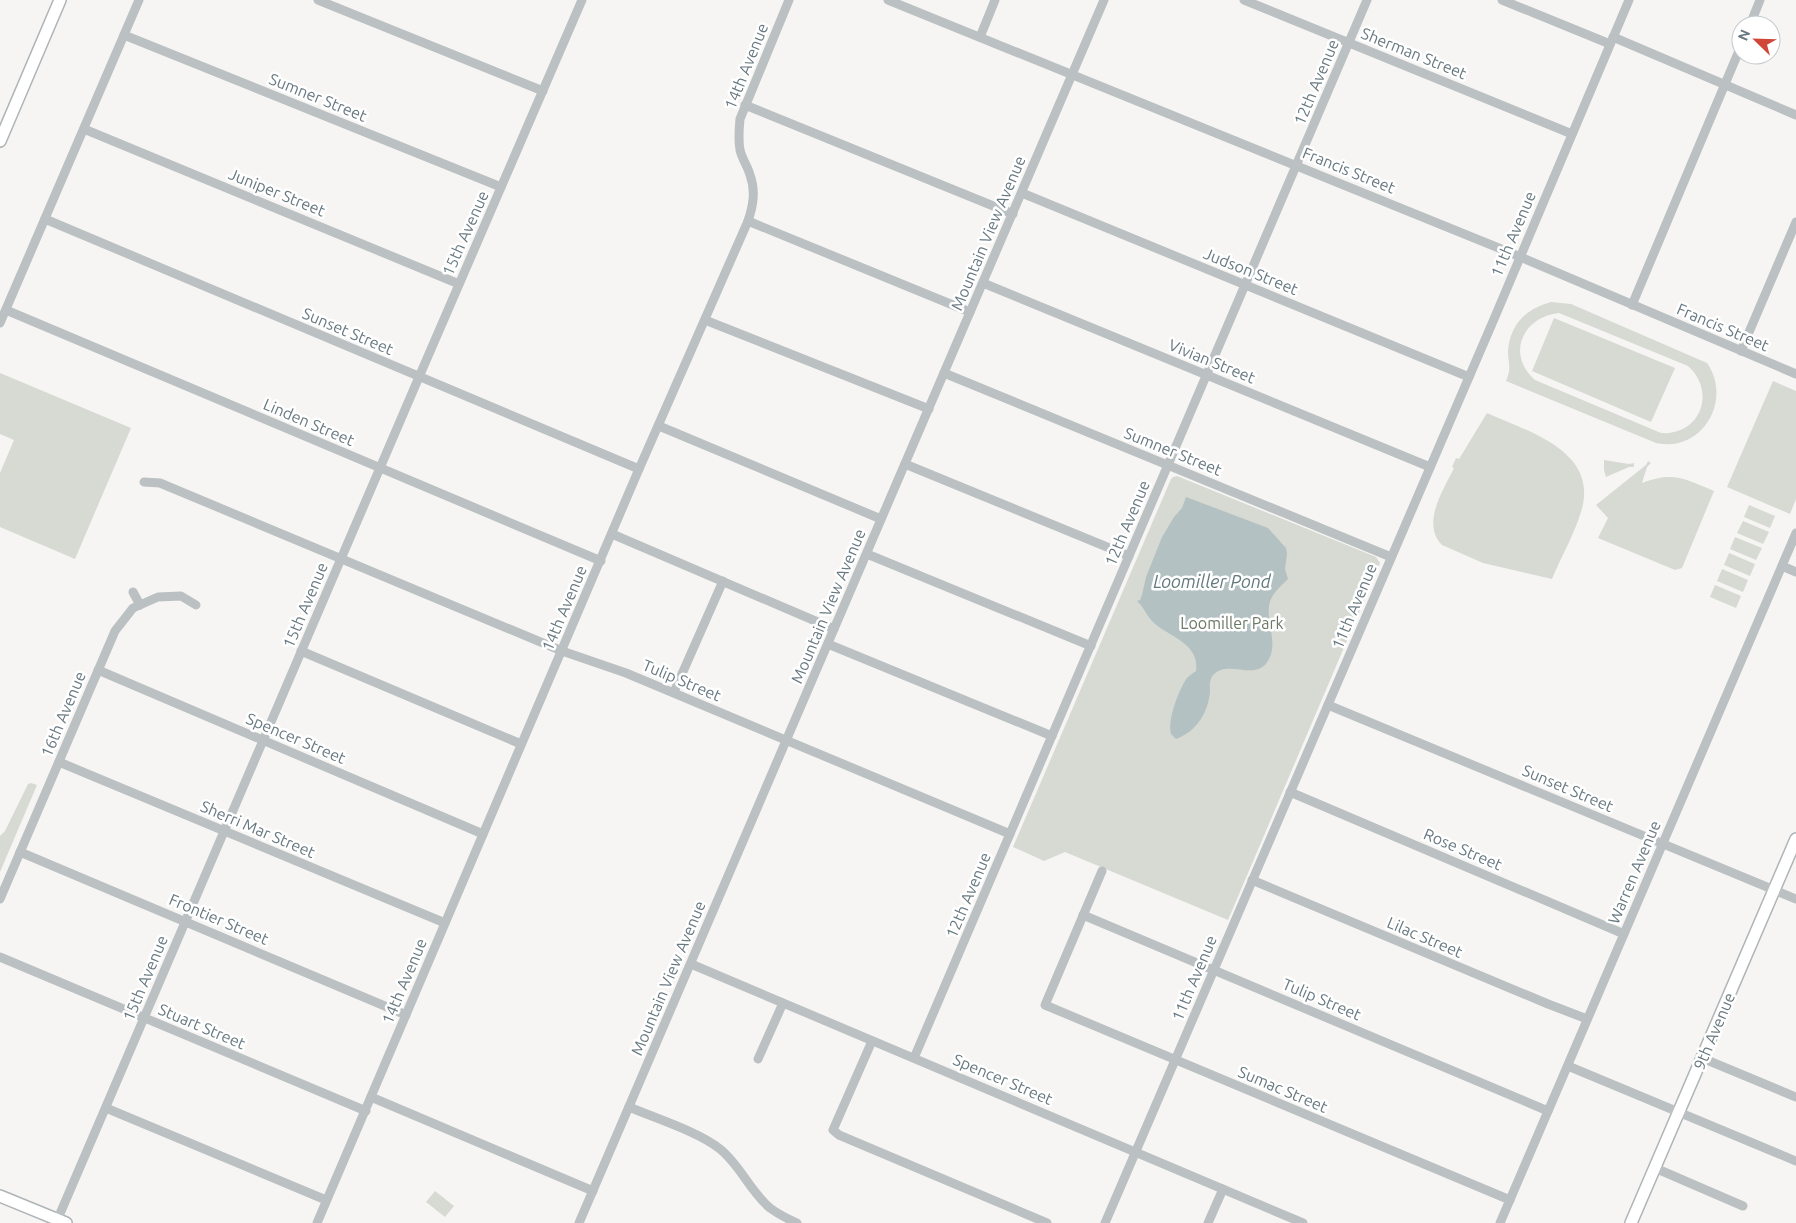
<svg xmlns="http://www.w3.org/2000/svg" width="1796" height="1223" viewBox="0 0 1796 1223" font-family="Ubuntu,sans-serif">
	<rect width="100%" height="100%" fill="#f6f5f3"/>
	<!-- green -->
	<g fill="#d6dad3" fill-rule="evenodd">
		<path d="M 1551,302 L 1571,304 L 1707,363 C 1733,400 1702,453 1656,443 L 1506,381 C 1512,367 1508,364 1508,351 C 1510,324 1526,309 1551,302 ZM 1559,313 L 1688,366 C 1717,392 1700,436 1661,433 L 1535,380 C 1506,355 1522,317 1559,313 Z"/>
		<path d="M 1554,318 L 1675,368 L 1651,422 L 1532,371 Z"/>
		<path d="M 0,373 L 131,428 L 75,559 L 0,527 L 0,473 L 14,440 L 0,434 Z"/>
		<path d="M 1773,381 L 1796,391 L 1796,499 L 1790,514 L 1727,487 Z"/>
		<path d="M 1487,413 C 1529,432 1600,451 1581,512 C 1574,535 1561,557 1552,579 L 1483,563 L 1442,545 C 1421,523 1443,491 1454,468 L 1452,467 L 1456,458 L 1459,459 Z"/>
		<path d="M 1604,460 L 1629,464 L 1634,463 L 1634,467 L 1629,467 L 1606,477 L 1604,470 Z"/>
		<path d="M 1648,461 L 1651,463 L 1647,467 L 1642,483 C 1674,471 1684,479 1714,491 L 1682,568 L 1675,570 L 1598,538 L 1608,518 L 1596,505 L 1646,465 Z"/>
		<path d="M 1177,476 L 1376,557 L 1380,563 L 1228,920 L 1065,852 L 1044,861 L 1013,847 L 1171,479 L 1173,477 Z"/>
		<path d="M 1749,505 L 1775,516 L 1770,528 L 1744,517 Z"/>
		<path d="M 1743,521 L 1769,532 L 1763,544 L 1737,533 Z"/>
		<path d="M 1735,537 L 1762,548 L 1756,560 L 1730,549 Z"/>
		<path d="M 1729,553 L 1755,564 L 1750,576 L 1724,565 Z"/>
		<path d="M 1722,569 L 1748,580 L 1743,592 L 1717,581 Z"/>
		<path d="M 1715,585 L 1741,596 L 1736,608 L 1710,597 Z"/>
		<path d="M 31,783 L 37,785 L 0,872 L 0,836 L 5,831 L 28,784 Z"/>
		<path d="M 435,1191 L 454,1206 L 445,1217 L 426,1202 Z"/>
	</g>
	<!-- water -->
	<path fill="#b4c1c3" d="M 1186,497 L 1268,528 L 1286,548 L 1287,554 L 1285,569 L 1288,579 C 1282,585 1275,591 1271,599 C 1263,618 1279,640 1269,659 C 1257,683 1230,659 1214,674 C 1209,679 1210,686 1210,692 C 1208,713 1196,732 1176,739 L 1171,734 C 1167,721 1179,689 1187,678 C 1190,675 1193,673 1196,671 C 1200,644 1170,637 1154,623 C 1147,617 1144,607 1137,601 L 1140,600 L 1142,595 L 1146,577 L 1162,537 L 1174,517 L 1182,508 Z"/>
	<g fill="none" stroke-linecap="round" stroke-linejoin="round">
		<!-- major casing -->
		<g stroke="#afb4b7" stroke-width="14">
			<g id="major">
				<path d="M 0,141 L 60,0"/>
				<path d="M 0,1196 L 66,1223"/>
				<path d="M 1631,1223 L 1796,839"/>
			</g>
		</g>
		<!-- minor -->
		<g stroke="#bbc0c2" stroke-width="9">
			<path d="M 318,0 L 543,91"/>
			<path d="M 888,0 L 1511,253 L 1796,374"/>
			<path d="M 1244,0 L 1572,134"/>
			<path d="M 1502,0 L 1610,44"/>
			<path d="M 1750,25 L 1760,0"/>
			<path d="M 124,35 L 501,187"/>
			<path d="M 980,37 L 995,0"/>
			<path d="M 1613,37 L 1796,115"/>
			<path d="M 745,105 L 1013,214"/>
			<path d="M 84,129 L 459,284"/>
			<path d="M 1022,193 L 1469,377"/>
			<path d="M 45,219 L 639,469"/>
			<path d="M 748,221 L 970,312"/>
			<path d="M 983,283 L 1430,467"/>
			<path d="M 1632,305 L 1741,46"/>
			<path d="M 6,310 L 601,561"/>
			<path d="M 705,320 L 929,409"/>
			<path d="M 0,323 L 139,0"/>
			<path d="M 1741,351 L 1796,222"/>
			<path d="M 944,373 L 1391,557"/>
			<path d="M 659,426 L 881,519"/>
			<path d="M 905,464 L 1129,556"/>
			<path d="M 144,482 L 160,483 L 562,651 L 626,673 L 1010,834"/>
			<path d="M 612,534 L 834,629"/>
			<path d="M 867,554 L 1091,646"/>
			<path d="M 1782,566 L 1796,572"/>
			<path d="M 133,592 L 140,605"/>
			<path d="M 828,644 L 1052,736"/>
			<path d="M 301,651 L 521,744"/>
			<path d="M 98,670 L 483,834"/>
			<path d="M 674,692 L 723,581"/>
			<path d="M 1328,705 L 1796,899"/>
			<path d="M 59,762 L 445,923"/>
			<path d="M 1290,792 L 1624,934"/>
			<path d="M 20,852 L 406,1015"/>
			<path d="M 1102,871 L 1045,1005 L 1510,1200"/>
			<path d="M 1252,880 L 1548,1004 L 1587,1019"/>
			<path d="M 0,899 L 115,631 L 133,608 L 158,597 L 181,596 L 196,605"/>
			<path d="M 1083,915 L 1548,1111"/>
			<path d="M 0,957 L 366,1111"/>
			<path d="M 691,964 L 1303,1223"/>
			<path d="M 872,1041 L 833,1130 L 839,1135 L 1047,1223"/>
			<path d="M 914,1058 L 1367,0"/>
			<path d="M 1702,1058 L 1796,1097"/>
			<path d="M 758,1059 L 783,1003"/>
			<path d="M 1568,1066 L 1796,1161"/>
			<path d="M 371,1097 L 593,1191"/>
			<path d="M 629,1107 C 655,1118 699,1132 720,1149 C 740,1165 750,1191 770,1208 C 778,1214 788,1219 797,1223"/>
			<path d="M 106,1108 L 326,1200"/>
			<path d="M 1655,1168 L 1743,1206"/>
			<path d="M 56,1223 L 419,377 L 582,0"/>
			<path d="M 317,1223 L 639,469 L 748,221 C 753,206 756,191 750,175 C 748,167 742,159 740,150 C 738,139 739,129 740,119 L 789,0"/>
			<path d="M 579,1223 L 1104,0"/>
			<path d="M 1105,1223 L 1494,319 L 1629,0"/>
			<path d="M 1208,1223 L 1223,1189"/>
			<path d="M 1500,1223 L 1796,533"/>
		</g>
		<!-- major -->
		<use href="#major" stroke="#fff" stroke-width="11"/>
	</g>
	<g text-anchor="middle" dominant-baseline="central" stroke-width="5" stroke-linejoin="round" paint-order="stroke">
		<!-- street labels -->
		<g font-size="16" fill="#687981" stroke="#fff">
			<text transform="translate(1414 53) rotate(22)">Sherman Street</text>
			<text transform="translate(746 66) rotate(-68)">14th Avenue</text>
			<text transform="translate(1316 82) rotate(-67)">12th Avenue</text>
			<text transform="translate(318 97) rotate(22)">Sumner Street</text>
			<text transform="translate(1349 170) rotate(22)">Francis Street</text>
			<text transform="translate(277 192) rotate(22)">Juniper Street</text>
			<text transform="translate(465 233) rotate(-66)">15th Avenue</text>
			<text transform="translate(988 233) rotate(-67)">Mountain View Avenue</text>
			<text transform="translate(1513 234) rotate(-67)">11th Avenue</text>
			<text transform="translate(1251 271) rotate(22)">Judson Street</text>
			<text transform="translate(1723 327) rotate(23)">Francis Street</text>
			<text transform="translate(348 331) rotate(23)">Sunset Street</text>
			<text transform="translate(1212 361) rotate(22)">Vivian Street</text>
			<text transform="translate(309 422) rotate(23)">Linden Street</text>
			<text transform="translate(1173 451) rotate(22)">Sumner Street</text>
			<text transform="translate(1127 523) rotate(-67)">12th Avenue</text>
			<text transform="translate(305 605) rotate(-67)">15th Avenue</text>
			<text transform="translate(828 606) rotate(-67)">Mountain View Avenue</text>
			<text transform="translate(1354 606) rotate(-67)">11th Avenue</text>
			<text transform="translate(564 608) rotate(-67)">14th Avenue</text>
			<text transform="translate(682 680) rotate(23)">Tulip Street</text>
			<text transform="translate(63 714) rotate(-67)">16th Avenue</text>
			<text transform="translate(296 738) rotate(23)">Spencer Street</text>
			<text transform="translate(1568 788) rotate(23)">Sunset Street</text>
			<text transform="translate(258 829) rotate(23)">Sherri Mar Street</text>
			<text transform="translate(1463 849) rotate(23)">Rose Street</text>
			<text transform="translate(1634 872) rotate(-67)">Warren Avenue</text>
			<text transform="translate(968 895) rotate(-67)">12th Avenue</text>
			<text transform="translate(219 919) rotate(23)">Frontier Street</text>
			<text transform="translate(1425 937) rotate(23)">Lilac Street</text>
			<text transform="translate(145 978) rotate(-67)">15th Avenue</text>
			<text transform="translate(668 978) rotate(-67)">Mountain View Avenue</text>
			<text transform="translate(1194 978) rotate(-67)">11th Avenue</text>
			<text transform="translate(404 981) rotate(-67)">14th Avenue</text>
			<text transform="translate(1322 999) rotate(23)">Tulip Street</text>
			<text transform="translate(202 1026) rotate(23)">Stuart Street</text>
			<text transform="translate(1714 1031) rotate(-67)">9th Avenue</text>
			<text transform="translate(1003 1079) rotate(23)">Spencer Street</text>
			<text transform="translate(1283 1089) rotate(23)">Sumac Street</text>
		</g>
		<!-- park labels -->
		<g font-size="16" fill="#6c7966" stroke="#fff">
			<text x="1232" y="623">Loomiller Park</text>
		</g>
		<!-- water labels -->
		<g font-size="18" font-style="italic" fill="#647a7d" stroke="#fff">
			<text x="1212" y="581">Loomiller Pond</text>
		</g>
	</g>
	<!-- north arrow -->
	<g transform="translate(1756 40) rotate(293)"><circle r="24" fill="#ffffff" stroke="#c3c9cd"/>
	<path d="M0-4L9 19L0 12L-9 19Z" fill="#d04739"/>
	<text y="-8" font-size="14" font-weight="bold" text-anchor="middle" fill="#687981">N</text>
	</g>
</svg>
